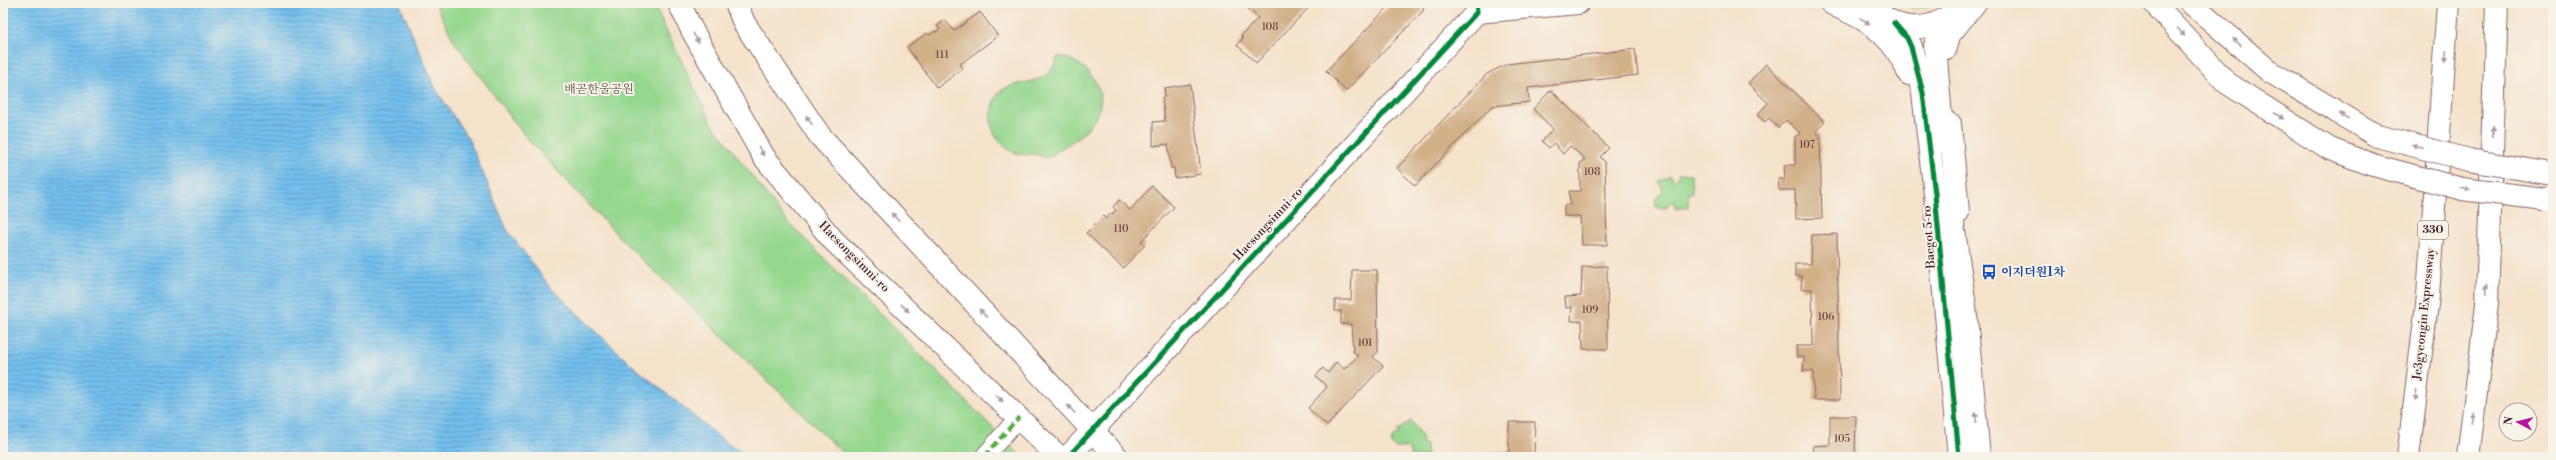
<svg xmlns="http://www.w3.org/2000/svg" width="2556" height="460" viewBox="0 0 2556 460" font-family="'Libre Bodoni','Noto Serif KR',serif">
	<defs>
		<pattern id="grass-tufts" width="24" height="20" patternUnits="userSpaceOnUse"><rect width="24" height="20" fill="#95d78e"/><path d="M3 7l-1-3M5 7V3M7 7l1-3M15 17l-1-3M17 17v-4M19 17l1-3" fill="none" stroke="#82b87b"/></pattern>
		<pattern id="water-rules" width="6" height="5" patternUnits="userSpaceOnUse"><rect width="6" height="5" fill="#73c0ed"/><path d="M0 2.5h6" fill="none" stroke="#609bc0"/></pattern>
	</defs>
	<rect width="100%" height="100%" fill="#f7f3e8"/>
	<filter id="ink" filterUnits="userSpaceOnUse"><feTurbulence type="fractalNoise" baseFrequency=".025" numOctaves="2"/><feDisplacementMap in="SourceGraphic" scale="8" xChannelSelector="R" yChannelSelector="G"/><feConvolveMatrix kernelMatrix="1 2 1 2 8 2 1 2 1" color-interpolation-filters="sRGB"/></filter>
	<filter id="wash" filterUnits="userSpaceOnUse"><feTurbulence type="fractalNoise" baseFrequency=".012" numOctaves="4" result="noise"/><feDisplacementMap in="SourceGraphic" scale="16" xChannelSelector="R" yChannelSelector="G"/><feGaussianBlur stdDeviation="0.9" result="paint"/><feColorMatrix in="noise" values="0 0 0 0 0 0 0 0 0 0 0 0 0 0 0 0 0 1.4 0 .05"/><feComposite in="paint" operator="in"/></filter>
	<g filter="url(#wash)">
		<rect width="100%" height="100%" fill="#f5e2ca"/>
		<!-- grass -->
		<path fill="url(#grass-tufts)" stroke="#707b5c" d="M 1900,3 L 1933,3 C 1922,10 1911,8 1900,3 Z"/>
		<!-- park -->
		<g fill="#95d78e" stroke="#707b5c">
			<path d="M 435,3 L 653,3 L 711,122 L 785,219 L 1022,457 L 847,457 L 623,241 L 525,136 L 455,43 Z"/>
			<path d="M 1058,56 C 1076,60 1087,67 1096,83 C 1112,113 1083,136 1060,149 C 1055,151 1054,156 1048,157 C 1042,158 1039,155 1034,154 C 1027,154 1022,156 1016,153 C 999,147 989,130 991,113 C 996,66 1045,100 1058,56 Z"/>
			<path d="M 1679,173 L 1691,174 L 1692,193 L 1688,193 L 1688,207 L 1676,209 L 1673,201 L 1668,204 L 1666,208 L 1656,207 L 1655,199 L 1663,191 L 1659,181 L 1670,175 L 1673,181 L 1677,178 Z"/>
			<path d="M 1411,421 L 1422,437 L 1423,444 L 1426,445 L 1427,456 L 1412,457 L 1408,448 L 1396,448 L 1391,444 L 1393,437 L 1398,434 L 1398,430 Z"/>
		</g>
		<!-- water -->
		<path fill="url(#water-rules)" stroke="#5e708c" d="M 3,3 L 399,3 L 435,88 L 469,140 L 507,230 L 551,288 L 626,360 L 726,443 L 750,457 L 3,457 Z"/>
		<g id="blocks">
			<!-- building -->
			<g fill="#d2b189">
				<path d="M 1252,3 L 1313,3 L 1256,63 L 1237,45 L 1243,38 L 1241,36 L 1258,18 L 1248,8 Z"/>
				<path d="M 1392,3 L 1424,3 L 1423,11 L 1346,91 L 1326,71 Z"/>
				<path d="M 980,12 L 998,36 L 960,64 L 963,68 L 937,88 L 907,47 L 927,33 L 929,35 L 935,31 L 936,32 L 940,29 L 937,26 L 945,20 L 954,31 Z"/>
				<path d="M 1635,49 L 1638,75 L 1528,88 L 1529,102 L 1492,106 L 1415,186 L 1397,168 L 1487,74 L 1507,64 Z"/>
				<path d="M 1766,64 L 1825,122 L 1816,131 L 1820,136 L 1822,218 L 1796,219 L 1795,190 L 1779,190 L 1778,179 L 1785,179 L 1784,165 L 1795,165 L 1795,136 L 1799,135 L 1799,132 L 1786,120 L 1778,128 L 1769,118 L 1765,122 L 1757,115 L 1768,103 L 1748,83 Z"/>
				<path d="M 1190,84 L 1201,174 L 1175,178 L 1174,168 L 1171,168 L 1168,144 L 1153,146 L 1153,122 L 1165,121 L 1162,97 L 1165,97 L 1164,88 Z"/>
				<path d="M 1551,90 L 1609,148 L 1600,157 L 1605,162 L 1607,245 L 1582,245 L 1580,216 L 1564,216 L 1564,205 L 1570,205 L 1569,191 L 1580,191 L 1580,163 L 1584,161 L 1584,158 L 1570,146 L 1563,154 L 1554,143 L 1549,148 L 1542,141 L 1553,129 L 1533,109 Z"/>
				<path d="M 1152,186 L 1174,207 L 1141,241 L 1145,245 L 1123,268 L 1086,233 L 1103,216 L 1106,219 L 1111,213 L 1112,214 L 1116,210 L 1113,207 L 1119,200 L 1130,210 Z"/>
				<path d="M 1837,234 L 1840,400 L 1814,400 L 1813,371 L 1803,371 L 1804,357 L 1797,357 L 1796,346 L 1813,346 L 1812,289 L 1801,289 L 1802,276 L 1795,276 L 1795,264 L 1811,264 L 1812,235 Z"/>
				<path d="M 1607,266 L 1608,349 L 1583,349 L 1582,321 L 1571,321 L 1572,307 L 1566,308 L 1565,297 L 1581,296 L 1582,267 Z"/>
				<path d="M 1352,270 L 1377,270 L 1378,352 L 1373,357 L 1383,366 L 1327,426 L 1308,408 L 1327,387 L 1316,376 L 1323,368 L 1328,373 L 1336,362 L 1344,369 L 1357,357 L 1357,354 L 1353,352 L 1351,324 L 1341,324 L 1341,311 L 1335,311 L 1335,300 L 1351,300 Z"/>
				<path d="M 1830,416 L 1856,416 L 1855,457 L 1814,457 L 1813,446 L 1830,445 Z"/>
				<path d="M 1509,422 L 1535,422 L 1534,457 L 1492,457 L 1492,452 L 1509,452 Z"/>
			</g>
		</g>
	</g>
	<g filter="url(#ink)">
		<use href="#blocks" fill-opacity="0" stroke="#866363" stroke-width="1"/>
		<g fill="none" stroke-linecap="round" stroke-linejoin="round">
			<!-- pedestrian casing -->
			<g stroke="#866363" stroke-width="20">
				<path id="pedestrian" d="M 984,457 L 1019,417"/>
			</g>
			<!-- tertiary casing -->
			<g stroke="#866363" stroke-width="24">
				<g id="tertiary">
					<path d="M 1831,3 C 1842,10 1854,13 1864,20 C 1884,32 1900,51 1909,74"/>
					<path d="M 1873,3 C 1890,33 1926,33 1951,15"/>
					<path d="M 1477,12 L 1578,3"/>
					<path d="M 1894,23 L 1907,38 L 1911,47 L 1923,93 L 1935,194 L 1959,457"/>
					<path d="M 1946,48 L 1949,35 L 1975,3"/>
					<path d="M 1950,124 L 1958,212"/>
					<path d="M 1943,142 L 1935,46 L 1945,19"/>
					<path d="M 1949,196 L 1965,306 L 1979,457"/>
					<path d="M 1068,457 L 1477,12 L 1476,3"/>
				</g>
			</g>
			<!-- secondary casing -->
			<g stroke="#866363" stroke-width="24">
				<g id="secondary">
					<path d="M 679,3 L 692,30 L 764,157 L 833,240 L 1059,457"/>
					<path d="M 736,3 L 744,23 L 820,136 L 1117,457"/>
				</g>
			</g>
			<!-- trunk casing -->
			<g stroke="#866363" stroke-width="24">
				<g id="trunk">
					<path d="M 2154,3 L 2227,83 L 2330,149 L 2373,165"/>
					<path d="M 2191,3 L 2269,71 L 2377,136"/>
					<path d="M 2408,457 L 2428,296 L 2448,3"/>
					<path d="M 2468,457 L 2487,304 L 2497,3"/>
				</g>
			</g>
			<!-- pedestrian -->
			<use href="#pedestrian" stroke="#fff" stroke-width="18"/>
			<!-- tertiary -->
			<use href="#tertiary" stroke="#fff" stroke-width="22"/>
			<!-- secondary -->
			<use href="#secondary" stroke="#fff" stroke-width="22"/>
			<!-- trunk -->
			<use href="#trunk" stroke="#fff" stroke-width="22"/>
			<!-- trunk-bridge casing -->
			<g stroke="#866363" stroke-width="24" stroke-linecap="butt">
				<g id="trunk-bridge">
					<path d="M 2377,136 L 2469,160 L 2552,174"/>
					<path d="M 2373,165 L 2462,189 L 2545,199"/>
				</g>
			</g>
			<!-- trunk-bridge -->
			<use href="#trunk-bridge" stroke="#fff" stroke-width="22"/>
			<!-- quiet -->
			<path stroke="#57aa44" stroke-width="4" stroke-dasharray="8 4" stroke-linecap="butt" d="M 984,457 L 1019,417"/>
			<!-- cycleway casing -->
			<g stroke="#f7f3e8" stroke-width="8">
				<g id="cycleway">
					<path d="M 1894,23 L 1907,38 L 1911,47 L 1923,93 L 1935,194 L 1959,457"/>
					<path d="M 1068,457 L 1477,12 L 1476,3"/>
				</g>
			</g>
			<!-- cycleway -->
			<use href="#cycleway" stroke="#00873e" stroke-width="5"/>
		</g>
		<!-- one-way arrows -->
		<defs><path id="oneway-solid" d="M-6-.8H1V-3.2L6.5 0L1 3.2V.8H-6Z"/></defs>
		<g fill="#ae9aa0">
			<use href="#oneway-solid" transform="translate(1865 21) rotate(32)"/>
			<use href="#oneway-solid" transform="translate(2181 32) rotate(48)"/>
			<use href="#oneway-solid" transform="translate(696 38) rotate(60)"/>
			<use href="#oneway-solid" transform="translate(2237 42) rotate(-139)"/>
			<use href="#oneway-solid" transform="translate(2446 56) rotate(94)"/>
			<use href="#oneway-solid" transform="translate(2279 116) rotate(33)"/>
			<use href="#oneway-solid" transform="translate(2344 116) rotate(-149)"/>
			<use href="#oneway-solid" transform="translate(809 120) rotate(-124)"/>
			<use href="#oneway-solid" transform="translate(2493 131) rotate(-88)"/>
			<use href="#oneway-solid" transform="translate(2417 146) rotate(-165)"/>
			<use href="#oneway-solid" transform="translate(761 151) rotate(60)"/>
			<use href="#oneway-solid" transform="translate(2465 189) rotate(9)"/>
			<use href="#oneway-solid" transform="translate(895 217) rotate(-133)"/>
			<use href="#oneway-solid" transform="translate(2487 289) rotate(-88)"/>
			<use href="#oneway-solid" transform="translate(905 308) rotate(44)"/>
			<use href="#oneway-solid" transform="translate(983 313) rotate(-133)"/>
			<use href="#oneway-solid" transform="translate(2416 395) rotate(97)"/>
			<use href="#oneway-solid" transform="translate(999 398) rotate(44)"/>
			<use href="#oneway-solid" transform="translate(1071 409) rotate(-133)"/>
			<use href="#oneway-solid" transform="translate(1976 418) rotate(-95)"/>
			<use href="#oneway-solid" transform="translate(2473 418) rotate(-83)"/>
		</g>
	</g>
	<!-- icons -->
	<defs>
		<g id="bus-bare" transform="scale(1.2)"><path d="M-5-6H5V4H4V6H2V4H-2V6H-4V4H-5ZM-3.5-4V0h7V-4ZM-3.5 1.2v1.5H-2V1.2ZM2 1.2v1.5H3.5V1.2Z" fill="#1a4fb4" stroke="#f7f3e8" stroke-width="2.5" paint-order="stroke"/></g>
	</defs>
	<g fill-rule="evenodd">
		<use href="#bus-bare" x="1989" y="272"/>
	</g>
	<g text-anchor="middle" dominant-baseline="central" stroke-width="4" stroke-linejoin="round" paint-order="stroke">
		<!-- number labels -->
		<g font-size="10" fill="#6c4442">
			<text x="1270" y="27">108</text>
			<text x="942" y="55">111</text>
			<text x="1807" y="145">107</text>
			<text x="1592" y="172">108</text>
			<text x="1121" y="229">110</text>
			<text x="1590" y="310">109</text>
			<text x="1826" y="317">106</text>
			<text x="1365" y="343">101</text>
			<text x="1842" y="439">105</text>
		</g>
		<!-- shield labels -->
		<rect fill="#f7f3e8" stroke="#7e5f64" stroke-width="1" x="2418" y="221" width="30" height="18" rx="3"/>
		<g font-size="11" font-weight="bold" fill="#4a1f2b">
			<text x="2433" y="230">330</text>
		</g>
		<!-- park labels -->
		<g font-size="12" fill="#5d4d44" stroke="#f7f3e8">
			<text x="599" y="89">배곧한울공원</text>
		</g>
		<!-- street labels -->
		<g font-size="12" fill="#4a1f2b" stroke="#f7f3e8">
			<text transform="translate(1268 224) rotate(-47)">Haesongsimni-ro</text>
			<text transform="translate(1929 237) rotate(-94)">Baegot 5-ro</text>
			<text transform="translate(854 257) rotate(45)">Haesongsimni-ro</text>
			<text transform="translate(2424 314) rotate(-84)">Je3gyeongin Expressway</text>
		</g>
		<!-- transit labels -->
		<g font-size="12" font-weight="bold" fill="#164399" stroke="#f7f3e8" text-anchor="start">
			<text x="2001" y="272">이지더원1차</text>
		</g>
	</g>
	<!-- margin -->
	<rect width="2556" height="460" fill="none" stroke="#f7f3e8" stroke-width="16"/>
	<!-- north arrow -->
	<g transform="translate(2518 422) rotate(277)"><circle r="19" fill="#f7f3e8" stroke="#b29e9c"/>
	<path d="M0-3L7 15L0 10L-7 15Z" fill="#b5179e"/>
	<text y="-6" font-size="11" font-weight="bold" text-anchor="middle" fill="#4a1f2b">N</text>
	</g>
</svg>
